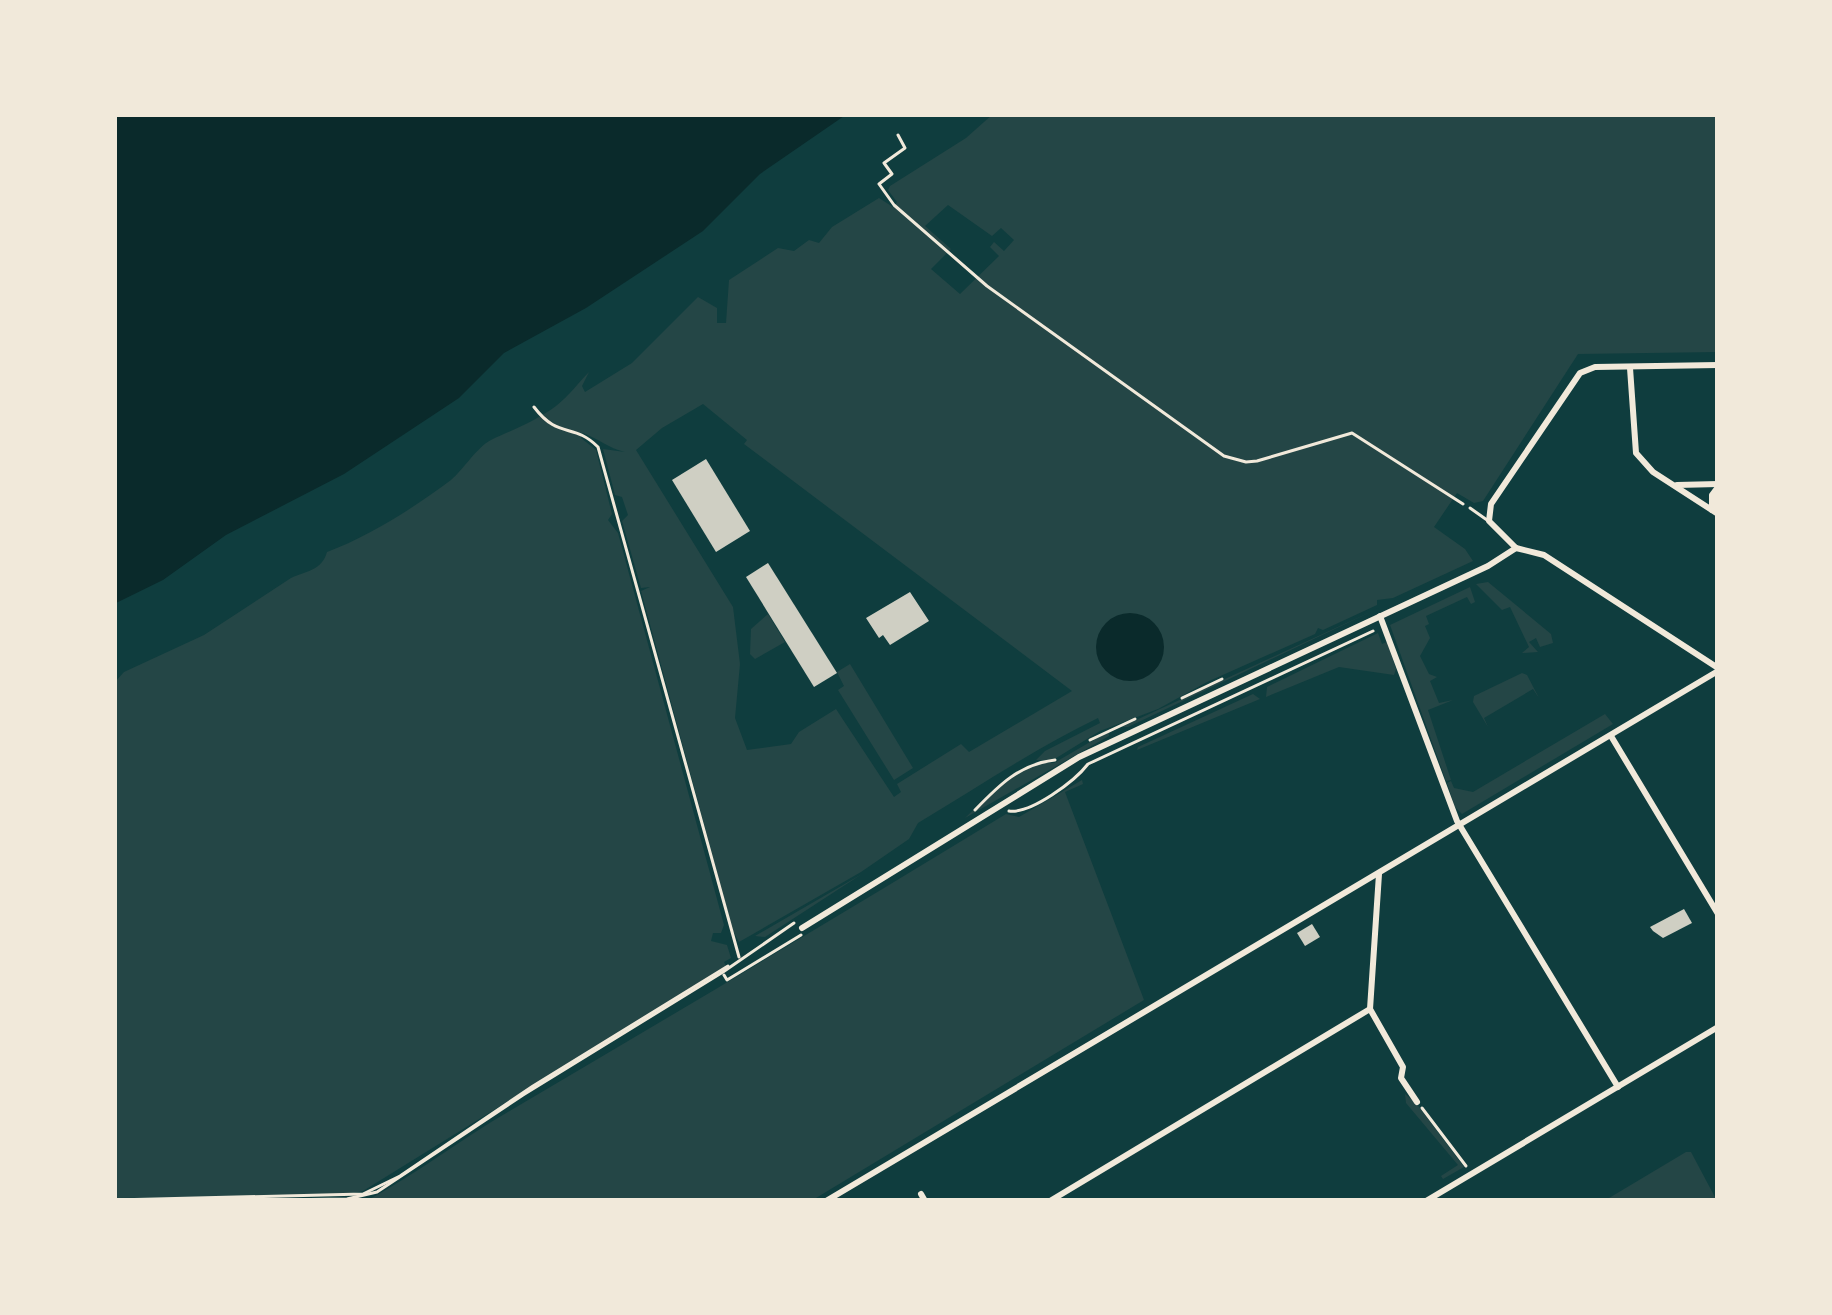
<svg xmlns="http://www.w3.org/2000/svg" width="1832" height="1315" viewBox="0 0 1832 1315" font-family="Arial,sans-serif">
	<rect width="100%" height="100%" fill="#0f3d3e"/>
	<!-- green -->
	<g fill="#244646" fill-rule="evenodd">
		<path d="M 993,114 L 1718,114 L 1718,352 L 1578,354 L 1483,501 L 1474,503 L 1457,493 L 1434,527 L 1465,549 L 1473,561 L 1393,598 L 1377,600 L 1377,605 L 1323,630 L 1318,628 L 1315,634 L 1207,682 L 1158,709 L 1100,731 L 1053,760 L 1036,760 L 1045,751 L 1100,723 L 1098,718 C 1036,748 978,787 918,823 L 909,839 L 861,872 L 739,942 L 733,931 L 641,591 L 650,587 L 641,588 L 622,521 L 628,515 L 622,497 L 615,495 L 603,449 L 625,452 C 608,448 599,439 583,433 L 581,438 L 596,450 L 612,514 L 608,520 L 618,533 L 724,925 L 721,933 L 713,933 L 711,941 L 727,945 L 731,958 L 724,962 L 726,966 L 363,1191 L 346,1195 L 114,1198 L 114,683 L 124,672 L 204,635 L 291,578 C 305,571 322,571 327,552 C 370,536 415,507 451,480 C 464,469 477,447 491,440 C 510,431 538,420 556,406 C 569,396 578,383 589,372 L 582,386 L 585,392 L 632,363 L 698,297 L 717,308 L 717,323 L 726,323 L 729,280 L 778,248 L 794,251 L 809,240 L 819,243 L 832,227 L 879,198 L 893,207 L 897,202 L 888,190 L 890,186 L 966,138 ZM 948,205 L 992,236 L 1001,228 L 1014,240 L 1004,251 L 994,242 L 990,247 L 999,256 L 960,294 L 931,269 L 951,249 L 925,226 ZM 703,404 L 747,440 L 744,444 L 1072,691 L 969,752 L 961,744 L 897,784 L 901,792 L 894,797 L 836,709 L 799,732 L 791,744 L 747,750 L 735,718 L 740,664 L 733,607 L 636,450 L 662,428 Z"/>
		<path d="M 1488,582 L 1551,634 L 1553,643 L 1540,647 L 1536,638 L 1529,642 L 1538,652 L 1522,653 L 1529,647 L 1510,607 L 1502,610 L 1476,584 Z"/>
		<path d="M 1470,587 L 1475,602 L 1471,604 L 1467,597 L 1426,616 L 1429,624 L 1425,626 L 1430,638 L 1420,656 L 1429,674 L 1437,677 L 1430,681 L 1439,703 L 1453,700 L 1428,710 L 1451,780 L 1446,781 L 1390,625 Z"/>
		<path d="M 1379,608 L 1128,727 L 1121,727 Z"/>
		<path d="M 768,614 L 785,642 L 755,659 L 750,654 L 751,629 Z"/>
		<path d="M 1378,633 L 1382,644 L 1387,642 L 1396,669 L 1394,675 L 1339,667 L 1266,697 L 1267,687 Z"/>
		<path d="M 850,664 L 913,768 L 894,780 L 838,690 L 844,686 L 837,672 Z"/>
		<path d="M 1522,673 L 1527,675 L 1539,698 L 1533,689 L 1484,718 L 1488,727 L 1473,702 L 1474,696 Z"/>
		<path d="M 1253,694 L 1260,699 L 1137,750 L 1138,747 Z"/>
		<path d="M 1605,714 L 1613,724 L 1462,814 L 1455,807 L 1447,783 L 1451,781 L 1454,788 L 1473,792 Z"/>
		<path d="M 1109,731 L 1109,736 L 965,818 L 1001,783 L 1036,763 L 1054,763 Z"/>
		<path d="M 1082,780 L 1083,784 L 1065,792 L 1144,1000 L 811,1201 L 366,1201 C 417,1174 462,1138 513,1109 C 678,1012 842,914 1006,814 L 1019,817 Z"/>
		<path d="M 862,874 L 765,937 L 755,936 Z"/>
		<path d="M 1405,1094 L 1416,1103 L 1464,1167 L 1443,1179 L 1441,1176 L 1458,1165 L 1406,1103 Z"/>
		<path d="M 1686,1152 L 1691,1152 L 1717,1201 L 1604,1201 Z"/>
	</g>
	<!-- water -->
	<g fill="#0a2a2b">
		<path d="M 114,114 L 847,114 L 760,174 L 703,231 L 586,308 L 504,353 L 459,398 L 344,474 L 226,535 L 163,580 L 114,604 Z"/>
		<circle cx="1130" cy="647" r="34"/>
	</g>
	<!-- building -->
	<g fill="#cfcfc3">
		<path d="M 706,459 L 750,531 L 716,552 L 672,480 Z"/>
		<path d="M 768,563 L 837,673 L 814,687 L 746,577 Z"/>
		<path d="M 910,592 L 929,621 L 890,645 L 883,635 L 879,638 L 866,618 Z"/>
		<path d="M 1684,909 L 1692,923 L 1663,938 L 1653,931 L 1650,927 Z"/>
		<path d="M 1312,924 L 1320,937 L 1305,946 L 1297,933 Z"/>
	</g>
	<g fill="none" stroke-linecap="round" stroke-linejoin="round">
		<!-- path -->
		<g stroke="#f1e9da" stroke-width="3">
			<path d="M 898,135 L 905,148 L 884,163 L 892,174 L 879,184 L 894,205 L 987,286 L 1224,456 L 1246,462 L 1257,461 L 1352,433 L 1463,504"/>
			<path d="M 534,407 C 559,440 573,422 598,447 L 739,957"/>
			<path d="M 1182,698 L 1222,679"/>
			<path d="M 1090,740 L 1135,719"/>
			<path d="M 975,810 C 999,785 1020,764 1055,760"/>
			<path d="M 1009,811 C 1031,814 1075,781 1088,764 L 1373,631"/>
			<path d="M 724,975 L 727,980 L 801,935"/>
			<path d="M 1422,1108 L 1466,1166"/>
			<path d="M 114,1200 L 363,1194 L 400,1176 L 533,1086 L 728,966"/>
			<path d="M 198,1201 L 347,1199 L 377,1192 L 523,1095 L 723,972 L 794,923"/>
		</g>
		<!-- service -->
		<path stroke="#f1e9da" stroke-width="3" d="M 1470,508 L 1487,520"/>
		<!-- minor -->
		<g stroke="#f1e9da" stroke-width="6">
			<path d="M 1718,365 L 1595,367 L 1580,373 L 1491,504 L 1489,521 L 1516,548 L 1544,555 L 1718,668"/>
			<path d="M 1630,368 L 1636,453 L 1653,472 L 1718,514"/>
			<path d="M 1677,485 L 1718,484"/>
			<path d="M 1712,510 L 1712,495 L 1718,487"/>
			<path d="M 1380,616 L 1457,821 L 1618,1087"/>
			<path d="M 1611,736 L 1718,914"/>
			<path d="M 1379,874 L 1370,1009 L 1403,1067 L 1401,1078 L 1417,1102"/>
			<path d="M 802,928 L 1079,757 L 1488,566 L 1516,548"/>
			<path d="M 921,1194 L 925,1201"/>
			<path d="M 826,1201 L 1718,671"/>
			<path d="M 1050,1201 L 1370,1009"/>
		</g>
		<!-- tertiary -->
		<path stroke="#f1e9da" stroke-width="6" d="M 1426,1201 L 1718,1027"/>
	</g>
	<!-- border -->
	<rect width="1832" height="1315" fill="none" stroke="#f1e9da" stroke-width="234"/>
</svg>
